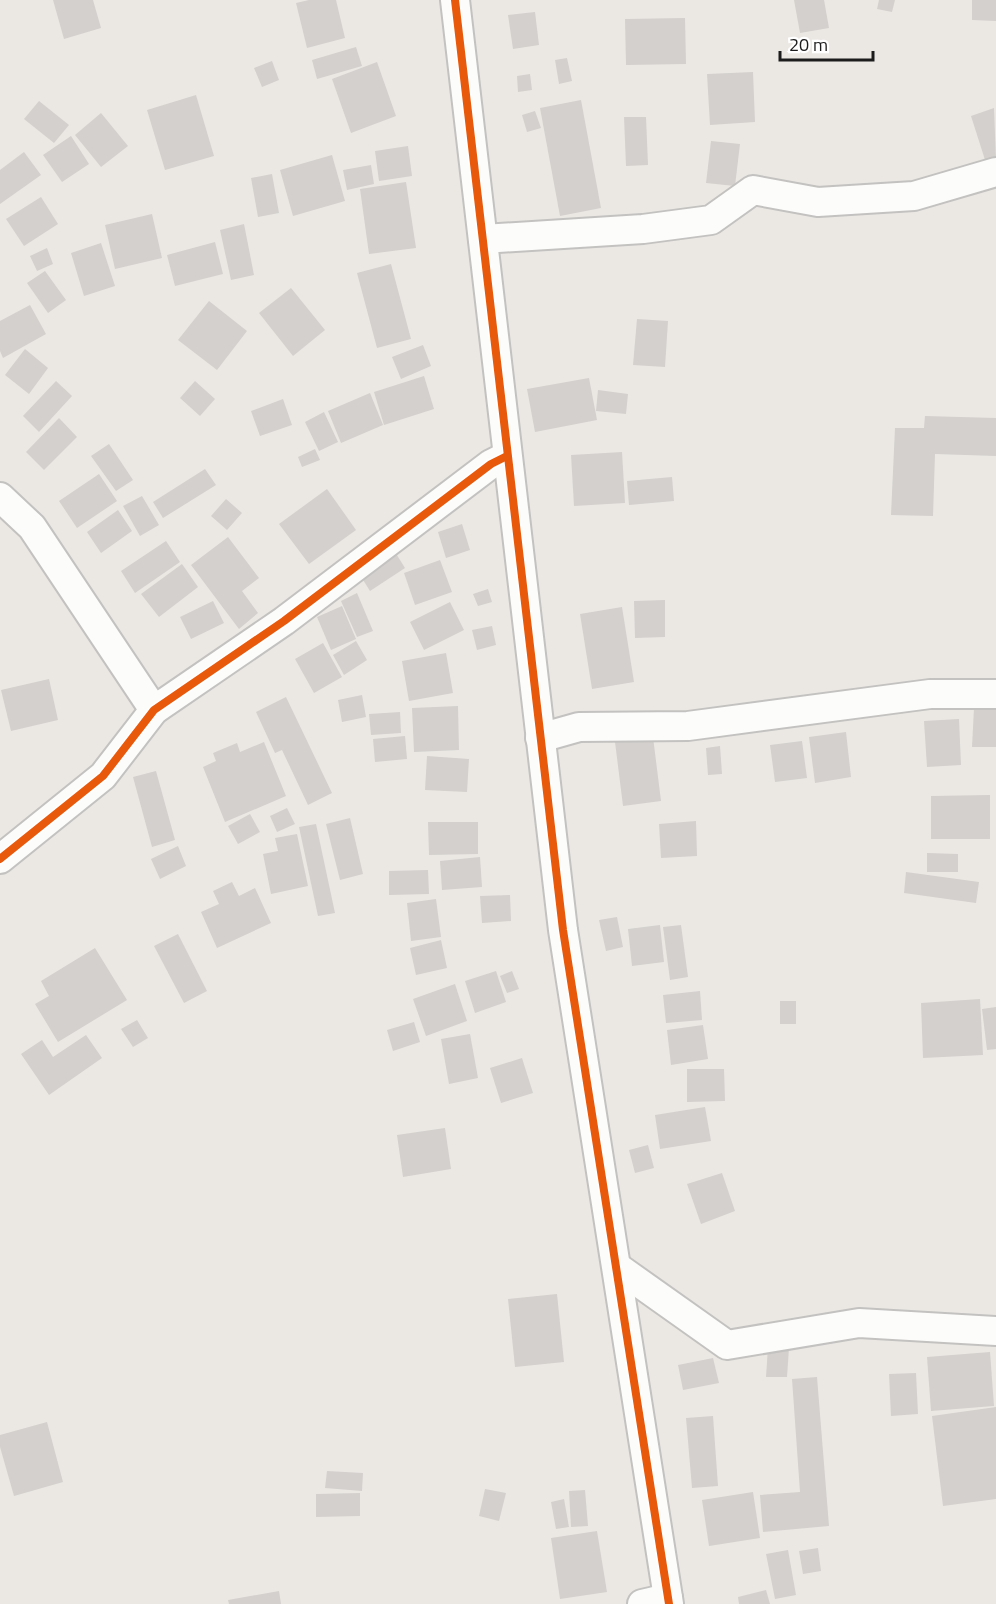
<svg xmlns="http://www.w3.org/2000/svg" width="996" height="1604" viewBox="0 0 996 1604" font-family="'Titillium Web',sans-serif">
	<rect width="100%" height="100%" fill="#ebe8e4"/>
	<!-- building -->
	<g fill="#d3d0cd">
		<path d="M 53,0 L 93,0 L 101,28 L 64,39 Z"/>
		<path d="M 309,0 L 336,0 L 345,38 L 307,48 L 296,3 Z"/>
		<path d="M 794,0 L 824,0 L 829,28 L 800,33 Z"/>
		<path d="M 879,0 L 895,0 L 892,12 L 877,9 Z"/>
		<path d="M 972,0 L 996,0 L 996,21 L 972,20 Z"/>
		<path d="M 535,12 L 539,45 L 513,49 L 508,15 Z"/>
		<path d="M 685,18 L 686,64 L 626,65 L 625,19 Z"/>
		<path d="M 356,47 L 362,66 L 317,79 L 312,60 Z"/>
		<path d="M 567,58 L 572,81 L 559,84 L 555,60 Z"/>
		<path d="M 272,61 L 279,80 L 262,87 L 254,68 Z"/>
		<path d="M 377,62 L 396,116 L 351,133 L 332,79 Z"/>
		<path d="M 753,72 L 755,122 L 710,125 L 707,74 Z"/>
		<path d="M 530,74 L 532,90 L 518,92 L 517,76 Z"/>
		<path d="M 196,95 L 214,156 L 165,170 L 147,110 Z"/>
		<path d="M 581,100 L 601,208 L 560,216 L 540,108 Z"/>
		<path d="M 39,101 L 69,125 L 54,143 L 24,119 Z"/>
		<path d="M 994,108 L 996,160 L 986,163 L 971,116 Z"/>
		<path d="M 535,111 L 541,128 L 527,132 L 522,115 Z"/>
		<path d="M 101,113 L 128,146 L 101,167 L 75,135 Z"/>
		<path d="M 624,117 L 646,117 L 648,165 L 626,166 Z"/>
		<path d="M 71,136 L 89,164 L 62,182 L 43,155 Z"/>
		<path d="M 711,141 L 740,144 L 735,186 L 706,183 Z"/>
		<path d="M 408,146 L 412,176 L 379,181 L 375,151 Z"/>
		<path d="M 24,152 L 41,175 L 0,204 L 0,170 Z"/>
		<path d="M 332,155 L 345,201 L 293,216 L 280,170 Z"/>
		<path d="M 371,165 L 374,184 L 347,190 L 343,170 Z"/>
		<path d="M 272,174 L 279,213 L 258,217 L 251,178 Z"/>
		<path d="M 406,182 L 416,248 L 369,254 L 360,189 Z"/>
		<path d="M 41,197 L 58,224 L 24,246 L 6,219 Z"/>
		<path d="M 152,214 L 162,258 L 115,269 L 105,225 Z"/>
		<path d="M 244,224 L 254,275 L 231,280 L 220,230 Z"/>
		<path d="M 215,242 L 223,274 L 175,286 L 167,255 Z"/>
		<path d="M 101,243 L 115,286 L 84,296 L 71,253 Z"/>
		<path d="M 47,248 L 53,264 L 37,271 L 30,256 Z"/>
		<path d="M 391,264 L 411,339 L 377,348 L 357,273 Z"/>
		<path d="M 45,271 L 66,300 L 48,313 L 27,283 Z"/>
		<path d="M 291,288 L 325,330 L 293,356 L 259,313 Z"/>
		<path d="M 209,301 L 247,331 L 217,370 L 178,340 Z"/>
		<path d="M 30,305 L 46,334 L 3,358 L 0,351 L 0,321 Z"/>
		<path d="M 637,319 L 668,321 L 665,367 L 633,365 Z"/>
		<path d="M 423,345 L 431,366 L 401,379 L 392,357 Z"/>
		<path d="M 25,349 L 48,368 L 29,394 L 5,375 Z"/>
		<path d="M 424,376 L 434,409 L 384,425 L 374,392 Z"/>
		<path d="M 589,378 L 597,420 L 535,432 L 527,389 Z"/>
		<path d="M 56,381 L 72,396 L 39,432 L 23,416 Z"/>
		<path d="M 195,381 L 215,399 L 200,416 L 180,398 Z"/>
		<path d="M 598,390 L 628,394 L 626,414 L 596,411 Z"/>
		<path d="M 370,393 L 383,425 L 341,443 L 328,411 Z"/>
		<path d="M 283,399 L 292,425 L 260,436 L 251,411 Z"/>
		<path d="M 324,412 L 338,442 L 319,451 L 305,422 Z"/>
		<path d="M 925,416 L 996,418 L 996,456 L 935,454 L 933,516 L 891,515 L 895,428 L 924,428 Z"/>
		<path d="M 59,418 L 77,437 L 44,470 L 26,452 Z"/>
		<path d="M 109,444 L 133,480 L 116,491 L 91,456 Z"/>
		<path d="M 315,449 L 320,460 L 302,467 L 298,457 Z"/>
		<path d="M 622,452 L 625,503 L 574,506 L 571,455 Z"/>
		<path d="M 205,469 L 216,485 L 163,518 L 153,502 Z"/>
		<path d="M 99,474 L 117,501 L 77,528 L 59,501 Z"/>
		<path d="M 672,477 L 674,501 L 629,505 L 627,481 Z"/>
		<path d="M 327,489 L 356,530 L 309,564 L 279,524 Z"/>
		<path d="M 142,496 L 159,525 L 140,536 L 123,506 Z"/>
		<path d="M 226,499 L 242,513 L 227,530 L 211,516 Z"/>
		<path d="M 118,510 L 132,531 L 101,553 L 87,532 Z"/>
		<path d="M 462,524 L 470,550 L 446,558 L 438,532 Z"/>
		<path d="M 228,537 L 259,578 L 242,591 L 258,613 L 239,629 L 191,565 Z"/>
		<path d="M 166,541 L 180,562 L 135,593 L 121,571 Z"/>
		<path d="M 395,552 L 405,568 L 370,591 L 360,575 Z"/>
		<path d="M 440,560 L 452,592 L 415,605 L 404,573 Z"/>
		<path d="M 182,564 L 198,587 L 159,617 L 141,594 Z"/>
		<path d="M 488,589 L 492,602 L 478,606 L 473,594 Z"/>
		<path d="M 357,593 L 373,631 L 357,637 L 341,601 Z"/>
		<path d="M 665,600 L 665,637 L 635,638 L 634,601 Z"/>
		<path d="M 213,601 L 224,623 L 191,639 L 180,617 Z"/>
		<path d="M 450,602 L 464,630 L 424,650 L 410,622 Z"/>
		<path d="M 342,606 L 356,639 L 331,650 L 317,617 Z"/>
		<path d="M 622,607 L 634,682 L 592,689 L 580,614 Z"/>
		<path d="M 492,626 L 496,645 L 477,650 L 472,630 Z"/>
		<path d="M 356,641 L 367,660 L 344,675 L 333,655 Z"/>
		<path d="M 323,643 L 342,677 L 314,693 L 295,659 Z"/>
		<path d="M 446,653 L 453,693 L 409,701 L 402,661 Z"/>
		<path d="M 49,679 L 58,720 L 11,731 L 1,690 Z"/>
		<path d="M 362,695 L 366,717 L 342,722 L 338,700 Z"/>
		<path d="M 286,697 L 332,793 L 308,805 L 282,750 L 275,753 L 256,712 Z"/>
		<path d="M 458,706 L 459,750 L 414,752 L 412,708 Z"/>
		<path d="M 974,708 L 996,710 L 996,747 L 972,747 Z"/>
		<path d="M 400,712 L 401,733 L 371,735 L 369,714 Z"/>
		<path d="M 959,719 L 961,765 L 927,767 L 924,721 Z"/>
		<path d="M 846,732 L 851,777 L 815,783 L 809,737 Z"/>
		<path d="M 405,736 L 407,759 L 375,762 L 373,739 Z"/>
		<path d="M 653,737 L 661,801 L 623,806 L 615,742 Z"/>
		<path d="M 802,741 L 807,778 L 775,782 L 770,745 Z"/>
		<path d="M 264,742 L 286,796 L 225,822 L 203,767 L 216,761 L 213,753 L 237,743 L 240,752 Z"/>
		<path d="M 720,746 L 722,774 L 708,775 L 706,748 Z"/>
		<path d="M 427,756 L 469,759 L 467,792 L 425,790 Z"/>
		<path d="M 156,771 L 175,840 L 152,847 L 133,777 Z"/>
		<path d="M 990,795 L 990,839 L 931,839 L 931,796 Z"/>
		<path d="M 287,808 L 295,824 L 277,832 L 270,816 Z"/>
		<path d="M 250,814 L 260,832 L 238,844 L 228,826 Z"/>
		<path d="M 350,818 L 363,874 L 340,880 L 326,824 Z"/>
		<path d="M 696,821 L 697,856 L 661,858 L 659,824 Z"/>
		<path d="M 428,822 L 478,822 L 478,854 L 429,855 Z"/>
		<path d="M 316,824 L 335,913 L 318,916 L 299,827 Z"/>
		<path d="M 297,834 L 308,886 L 271,894 L 263,854 L 278,851 L 275,838 Z"/>
		<path d="M 178,846 L 186,866 L 160,879 L 151,859 Z"/>
		<path d="M 927,853 L 958,854 L 958,872 L 927,872 Z"/>
		<path d="M 480,857 L 482,887 L 442,890 L 440,861 Z"/>
		<path d="M 428,870 L 429,894 L 389,895 L 389,871 Z"/>
		<path d="M 906,872 L 979,882 L 976,903 L 904,893 Z"/>
		<path d="M 232,882 L 239,896 L 255,888 L 271,923 L 217,948 L 201,912 L 219,904 L 213,891 Z"/>
		<path d="M 510,895 L 511,921 L 482,923 L 480,896 Z"/>
		<path d="M 436,899 L 441,937 L 411,941 L 407,903 Z"/>
		<path d="M 617,917 L 623,947 L 606,951 L 599,920 Z"/>
		<path d="M 660,925 L 664,962 L 632,966 L 628,929 Z"/>
		<path d="M 681,925 L 688,977 L 670,980 L 663,927 Z"/>
		<path d="M 178,934 L 207,991 L 184,1003 L 154,946 Z"/>
		<path d="M 441,940 L 447,968 L 416,975 L 410,948 Z"/>
		<path d="M 95,948 L 127,1000 L 58,1042 L 35,1004 L 49,996 L 41,981 Z"/>
		<path d="M 496,971 L 506,1002 L 475,1013 L 465,981 Z"/>
		<path d="M 512,971 L 519,989 L 507,993 L 500,976 Z"/>
		<path d="M 455,984 L 467,1021 L 426,1036 L 413,999 Z"/>
		<path d="M 700,991 L 702,1020 L 666,1023 L 663,995 Z"/>
		<path d="M 980,999 L 983,1055 L 923,1058 L 921,1003 Z"/>
		<rect x="780" y="1001" width="16" height="23"/>
		<path d="M 996,1007 L 996,1049 L 987,1050 L 982,1009 Z"/>
		<path d="M 137,1020 L 148,1038 L 133,1047 L 121,1029 Z"/>
		<path d="M 414,1022 L 420,1042 L 393,1051 L 387,1030 Z"/>
		<path d="M 703,1025 L 708,1059 L 671,1065 L 667,1030 Z"/>
		<path d="M 470,1034 L 478,1078 L 449,1084 L 441,1039 Z"/>
		<path d="M 86,1035 L 102,1058 L 49,1095 L 21,1054 L 42,1040 L 53,1057 Z"/>
		<path d="M 522,1058 L 533,1093 L 501,1103 L 490,1068 Z"/>
		<path d="M 687,1069 L 724,1069 L 725,1101 L 687,1102 Z"/>
		<path d="M 705,1107 L 711,1141 L 660,1149 L 655,1115 Z"/>
		<path d="M 445,1128 L 451,1169 L 403,1177 L 397,1135 Z"/>
		<path d="M 648,1145 L 654,1168 L 635,1173 L 629,1150 Z"/>
		<path d="M 722,1173 L 735,1211 L 701,1224 L 687,1184 Z"/>
		<path d="M 557,1294 L 564,1362 L 515,1367 L 508,1299 Z"/>
		<path d="M 768,1347 L 789,1348 L 787,1377 L 766,1377 Z"/>
		<path d="M 990,1352 L 994,1406 L 931,1411 L 927,1357 Z"/>
		<path d="M 713,1358 L 719,1383 L 683,1390 L 678,1365 Z"/>
		<path d="M 916,1373 L 918,1414 L 891,1416 L 889,1374 Z"/>
		<path d="M 817,1377 L 829,1526 L 763,1532 L 760,1495 L 800,1492 L 792,1379 Z"/>
		<path d="M 996,1407 L 996,1499 L 943,1506 L 932,1416 Z"/>
		<path d="M 713,1416 L 718,1486 L 692,1488 L 686,1418 Z"/>
		<path d="M 47,1422 L 63,1482 L 14,1496 L 0,1447 L 0,1435 Z"/>
		<path d="M 327,1471 L 363,1473 L 362,1491 L 325,1488 Z"/>
		<path d="M 485,1489 L 506,1493 L 499,1521 L 479,1516 Z"/>
		<path d="M 585,1490 L 588,1526 L 571,1527 L 569,1491 Z"/>
		<path d="M 753,1492 L 760,1538 L 709,1546 L 702,1500 Z"/>
		<path d="M 360,1493 L 360,1516 L 316,1517 L 316,1494 Z"/>
		<path d="M 564,1499 L 569,1527 L 556,1529 L 551,1502 Z"/>
		<path d="M 597,1531 L 607,1592 L 560,1599 L 551,1538 Z"/>
		<path d="M 818,1548 L 821,1571 L 803,1574 L 799,1551 Z"/>
		<path d="M 788,1550 L 796,1595 L 775,1599 L 766,1554 Z"/>
		<path d="M 766,1590 L 770,1604 L 739,1604 L 738,1597 Z"/>
		<path d="M 279,1591 L 281,1604 L 229,1604 L 228,1600 Z"/>
	</g>
	<g fill="none" stroke-linecap="round" stroke-linejoin="round">
		<!-- minor casing -->
		<g stroke="#c3c2c0" stroke-width="32">
			<g id="minor">
				<path d="M 455,0 L 563,930 L 669,1604"/>
				<path d="M 483,239 L 643,229 L 711,220 L 753,190 L 818,202 L 914,196 L 996,172"/>
				<path d="M 0,497 L 32,527 L 154,710"/>
				<path d="M 540,738 L 579,727 L 688,726 L 930,694 L 996,694"/>
				<path d="M 0,859 L 103,776 L 154,710 L 284,621 L 491,464 L 507,456"/>
				<path d="M 617,1267 L 727,1345 L 859,1323 L 996,1331"/>
				<path d="M 642,1604 L 668,1598"/>
			</g>
		</g>
		<!-- minor -->
		<use href="#minor" stroke="#fcfcfb" stroke-width="28"/>
		<!-- cycleway casing -->
		<g stroke="#fff" stroke-width="11">
			<g id="cycleway">
				<path d="M 455,0 L 563,930 L 669,1604"/>
				<path d="M 0,859 L 103,776 L 154,710 L 284,621 L 491,464 L 507,456"/>
			</g>
		</g>
		<!-- cycleway -->
		<use href="#cycleway" stroke="#e8590c" stroke-width="8"/>
	</g>
	<!-- scale -->
	<path d="M780 51v9h93v-9" fill="none" stroke="#1c1c1c" stroke-width="3"/>
	<text x="789" y="51" font-size="18" fill="#1c1c1c" stroke="#ffffff" stroke-width="4.5" paint-order="stroke">20 m</text>
</svg>
